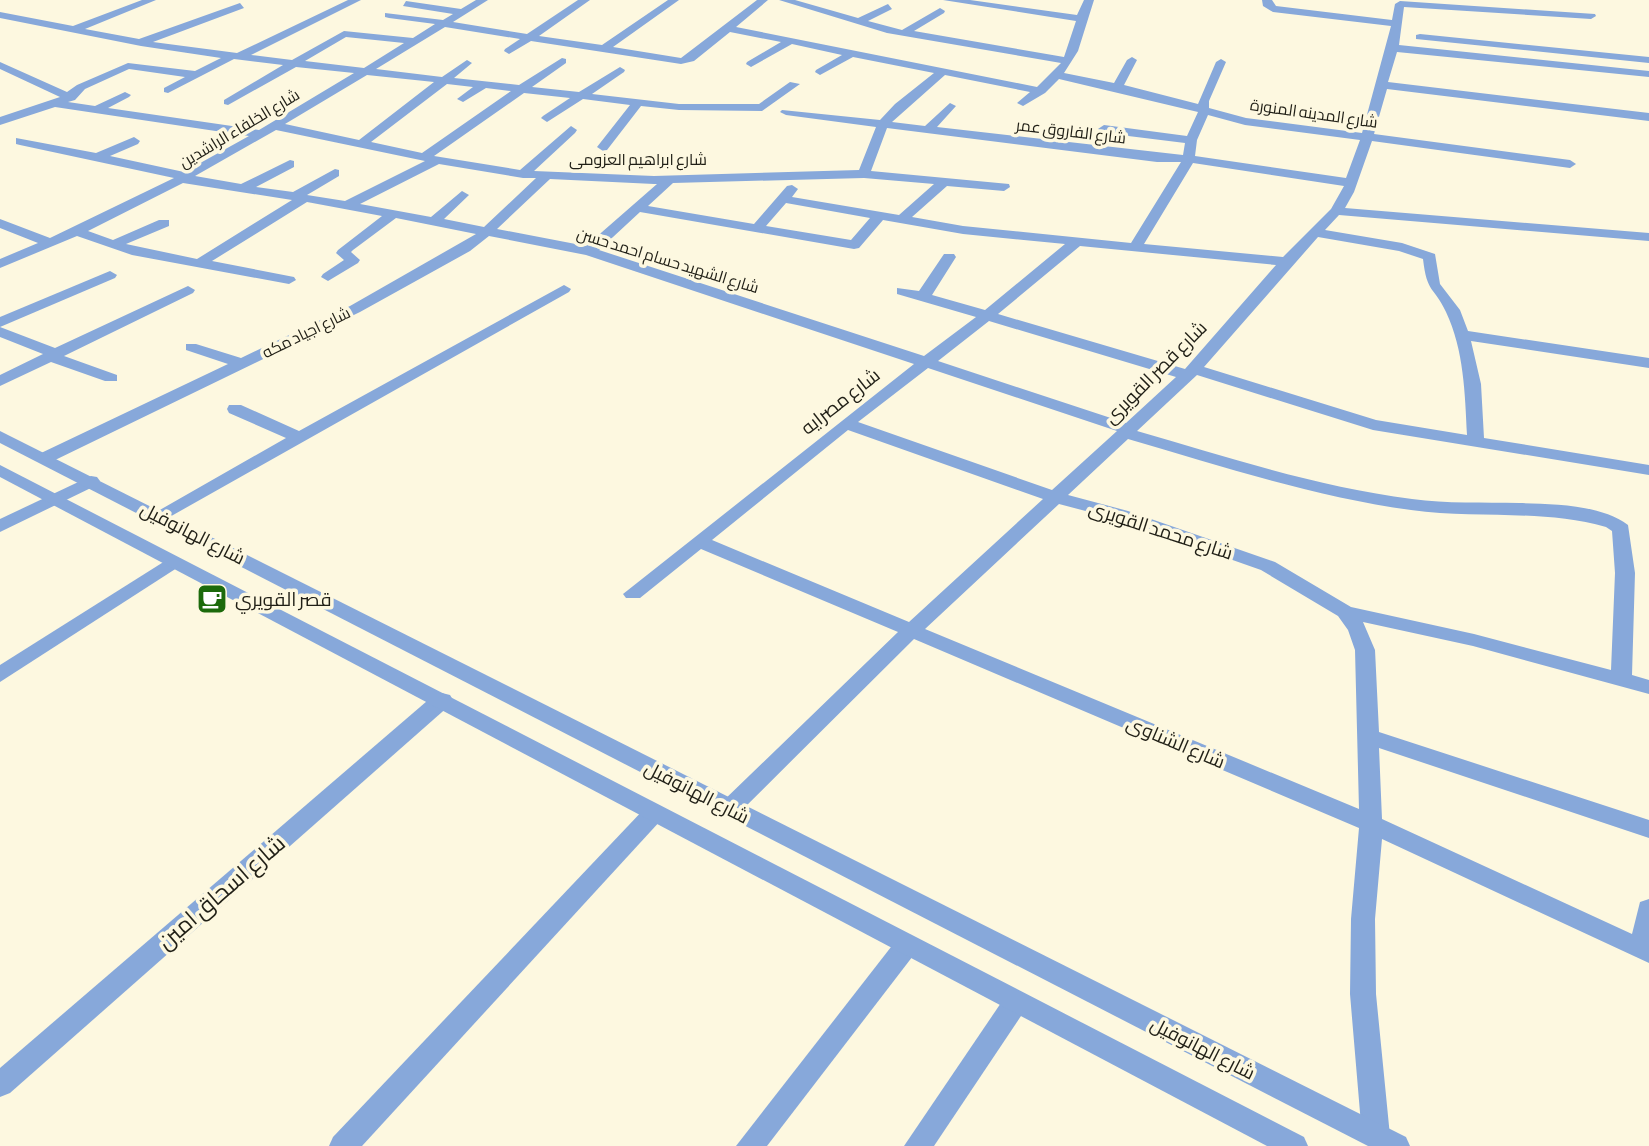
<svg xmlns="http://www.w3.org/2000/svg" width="1649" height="1146" viewBox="0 0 1649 1146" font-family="'Asap Condensed',Cairo,sans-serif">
	<rect width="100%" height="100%" fill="#fdf8e0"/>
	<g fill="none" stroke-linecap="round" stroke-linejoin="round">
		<!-- minor -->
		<g fill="#87a8da" fill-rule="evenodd">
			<path d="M 142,0 L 156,0 L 85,29 L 139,39 L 240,3 L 244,8 L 153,42 L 237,53 L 348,0 L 361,0 L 251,55 L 292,60 L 344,31 L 413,38 L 435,24 L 389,18 L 385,17 L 385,13 L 443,20 L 453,14 L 403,6 L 406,1 L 461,9 L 476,0 L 488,0 L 453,22 L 527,34 L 578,0 L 590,0 L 539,36 L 602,45 L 668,0 L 679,0 L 613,47 L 681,58 L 757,0 L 768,0 L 736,27 L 1037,87 L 1061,63 L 887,33 L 779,0 L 795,0 L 858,18 L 888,4 L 892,9 L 868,21 L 902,30 L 940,8 L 945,11 L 944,13 L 914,31 L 1064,57 L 1076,21 L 943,0 L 970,0 L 1077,15 L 1084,0 L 1094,0 L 1078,51 L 1064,73 L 1114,83 L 1127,60 L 1132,57 L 1137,60 L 1124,85 L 1198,104 L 1216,62 L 1221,59 L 1226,62 L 1209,101 L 1209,108 L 1246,118 L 1362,133 L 1391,26 L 1273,12 L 1263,6 L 1262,0 L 1272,0 L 1276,6 L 1392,20 L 1395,4 L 1400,1 L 1595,14 L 1596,16 L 1591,19 L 1404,7 L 1399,45 L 1649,71 L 1649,77 L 1397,52 L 1388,82 L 1649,113 L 1649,121 L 1387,89 L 1374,134 L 1570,160 L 1576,164 L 1570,168 L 1372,141 L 1354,192 L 1345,208 L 1649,233 L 1649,241 L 1339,215 L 1325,230 L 1402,243 L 1435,254 L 1440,284 L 1460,310 L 1468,331 L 1649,358 L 1649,368 L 1471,341 L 1481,384 L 1484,438 L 1649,465 L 1649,475 L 1373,430 L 1197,375 L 1137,431 C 1227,457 1318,487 1412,499 C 1447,504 1483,502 1519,503 C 1552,504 1600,504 1628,525 L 1635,573 L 1632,675 L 1649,680 L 1649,694 L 1473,646 L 1363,622 L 1375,650 L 1379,732 L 1649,820 L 1649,838 L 1379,748 L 1382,819 L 1632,934 L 1640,902 L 1649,899 L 1649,963 L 1382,839 L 1375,919 L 1376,994 L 1390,1136 L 1386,1145 L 1369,1146 L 1362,1136 L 1350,994 L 1351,919 L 1359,828 L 914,639 L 737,815 L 729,817 L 721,815 L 717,809 L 721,803 L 898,632 L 701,549 L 640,598 L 626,598 L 623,594 L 914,364 L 586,255 L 489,236 L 470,251 L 360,312 L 51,462 L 39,462 L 36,458 L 39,454 L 228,364 L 186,350 L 186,344 L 196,344 L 241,358 L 350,306 L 476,234 L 396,218 L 353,250 L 351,252 L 360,260 L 358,263 L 328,281 L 321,277 L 323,274 L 344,260 L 336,253 L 338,250 L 382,216 L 307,202 L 212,261 L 294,277 L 296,280 L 289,284 L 132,255 L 77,236 L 0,268 L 0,259 L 38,243 L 0,228 L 0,219 L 50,238 L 174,178 L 20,145 L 16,144 L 16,138 L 96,153 L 134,137 L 140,141 L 138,144 L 110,156 L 184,172 L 249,136 L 55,107 L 0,125 L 0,117 L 60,97 L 0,69 L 0,62 L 67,92 L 77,85 L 128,63 L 195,71 L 221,58 L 141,46 L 0,18 L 0,12 L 73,26 ZM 445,27 L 520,39 L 505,49 L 504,51 L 509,54 L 531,41 L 681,64 L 694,61 L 730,32 L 781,42 L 747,62 L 746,64 L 751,67 L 792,44 L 842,55 L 816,70 L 815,72 L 820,75 L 853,57 L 934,73 L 895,104 L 880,120 L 782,110 L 780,112 L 786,115 L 876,127 L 859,170 L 654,176 L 534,171 L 575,133 L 577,130 L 571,126 L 520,170 L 434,156 L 524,93 L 570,98 L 543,116 L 541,118 L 547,122 L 583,99 L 630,105 L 597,147 L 603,151 L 607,150 L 641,106 L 679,110 L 762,111 L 800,84 L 790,82 L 759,104 L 679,104 L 592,94 L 624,72 L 625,70 L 620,67 L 579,92 L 532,87 L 566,63 L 566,59 L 562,58 L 519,85 L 454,78 L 472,63 L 467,60 L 442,77 L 376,69 ZM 346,37 L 404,43 L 364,68 L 305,61 ZM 234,59 L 283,65 L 224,100 L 224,104 L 228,105 L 296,67 L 354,73 L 259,130 L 108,108 L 129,97 L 131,95 L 125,92 L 95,106 L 68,102 L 75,100 L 85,89 L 129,69 L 185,77 L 164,88 L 164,92 L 168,93 ZM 367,75 L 434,82 L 359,140 L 285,124 ZM 945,75 L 1030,92 L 1017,103 L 1023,106 L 1045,93 L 1059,79 L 1198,112 L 1187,136 L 1104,125 L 1098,129 L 1104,133 L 1185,143 L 1183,155 L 937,127 L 956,106 L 950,103 L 925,126 L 892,122 ZM 447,84 L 473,87 L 457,99 L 463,102 L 486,88 L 511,91 L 422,153 L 371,142 ZM 1208,115 L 1245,125 L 1360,140 L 1346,178 L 1195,156 L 1197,140 ZM 887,128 L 1157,162 L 1181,162 L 1131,243 L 963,226 L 912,217 L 947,186 L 1004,191 L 1010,187 L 1009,184 L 871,171 ZM 276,130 L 425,161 L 345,201 L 307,195 L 339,176 L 339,170 L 335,169 L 293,192 L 256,187 L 294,167 L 294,161 L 290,160 L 241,184 L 195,176 ZM 1193,163 L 1344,186 L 1331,209 L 1283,257 L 1144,244 ZM 439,164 L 523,178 L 536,178 L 484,227 L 444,219 L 469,195 L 462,191 L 431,217 L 360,204 ZM 864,178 L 934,184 L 899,215 L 792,197 L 798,189 L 792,185 L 787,186 L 754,224 L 648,206 L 673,183 ZM 550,179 L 654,184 L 657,184 L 586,246 L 497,229 ZM 183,183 L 292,200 L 197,259 L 126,244 L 169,226 L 169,220 L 159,220 L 113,240 L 88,231 ZM 786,203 L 870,218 L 851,240 L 766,226 ZM 640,212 L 854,249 L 859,248 L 883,220 L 963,234 L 1065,244 L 985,310 L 932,295 L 956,257 L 954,254 L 944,254 L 919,291 L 897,288 L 897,294 L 976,317 L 924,356 L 599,250 ZM 1318,237 L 1399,251 L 1423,259 C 1427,294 1434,286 1446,312 C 1464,350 1465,394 1467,435 L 1376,420 L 1204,367 ZM 1080,246 L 1276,265 L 1185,369 L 998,314 ZM 989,321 L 1176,377 L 1126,423 L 938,361 ZM 928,368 L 1117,431 L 1052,490 L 858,422 ZM 848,430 L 1043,499 L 909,622 L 712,540 ZM 1128,439 C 1221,466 1315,497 1411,510 C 1477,519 1542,509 1606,527 L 1612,531 L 1615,573 L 1611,670 L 1474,634 L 1351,607 L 1275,562 L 1128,511 L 1068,495 ZM 1059,504 L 1116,519 L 1261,570 L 1338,616 L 1348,630 L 1355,650 L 1359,809 L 925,629 Z"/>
			<path d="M 1420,34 L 1649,57 L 1649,63 L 1416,39 L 1416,35 Z"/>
			<path d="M 110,271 L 117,275 L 115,278 L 0,327 L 0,317 Z"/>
			<path d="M 564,285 L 571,289 L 569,292 L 166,519 L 154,519 L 151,515 L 286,438 L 229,413 L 227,409 L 229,405 L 241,405 L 299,431 Z"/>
			<path d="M 188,286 L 195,290 L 193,293 L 64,356 L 117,375 L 117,381 L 105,381 L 51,362 L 0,386 L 0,375 L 43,354 L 0,337 L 0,327 L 55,348 Z"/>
			<path d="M 91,476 L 97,477 L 100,481 L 97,485 L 0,532 L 0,519 Z"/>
			<path d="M 173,556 L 183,562 L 180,566 L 0,682 L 0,665 Z"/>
			<path d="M 442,693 L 450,695 L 453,700 L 450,705 L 10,1093 L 0,1097 L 0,1068 L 434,695 Z"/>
			<path d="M 654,805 L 662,807 L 666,813 L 662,819 L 362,1146 L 329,1146 L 333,1137 L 646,807 Z"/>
			<path d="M 907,935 L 916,938 L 920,945 L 916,952 L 767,1146 L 736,1146 L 898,938 Z"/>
			<path d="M 1016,991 L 1025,994 L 1029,1002 L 1025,1010 L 934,1146 L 904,1146 L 1007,994 Z"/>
		</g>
		<!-- tertiary -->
		<g fill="#87a8da" fill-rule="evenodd">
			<path d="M 0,431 L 1406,1137 L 1410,1146 L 1368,1146 L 0,443 Z"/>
			<path d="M 0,465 L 1304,1137 L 1308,1146 L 1267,1146 L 0,477 Z"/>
		</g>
	</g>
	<!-- icons -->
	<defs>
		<g id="cafe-square" transform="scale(1.575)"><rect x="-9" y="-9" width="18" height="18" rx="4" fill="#1c6a0b" stroke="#fdf8e0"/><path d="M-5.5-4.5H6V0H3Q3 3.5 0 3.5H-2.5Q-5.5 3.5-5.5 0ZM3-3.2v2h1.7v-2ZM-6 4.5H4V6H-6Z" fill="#fff"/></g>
	</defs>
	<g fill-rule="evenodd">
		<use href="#cafe-square" x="212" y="599"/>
	</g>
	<g text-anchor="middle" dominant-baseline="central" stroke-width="7" stroke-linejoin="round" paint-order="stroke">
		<!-- far-street labels -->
		<g font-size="16" fill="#201f16" stroke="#fdf8e0">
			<text transform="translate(1314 113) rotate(8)">شارع المدينه المنورة</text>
			<text transform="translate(239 128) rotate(-31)">شارع الخلفاء الراشدين</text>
			<text transform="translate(1071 131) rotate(7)">شارع الفاروق عمر</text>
			<text x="638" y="159">شارع ابراهيم العزومى</text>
			<text transform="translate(668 260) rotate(17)">شارع الشهيد حسام احمد حسن</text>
			<text transform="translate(306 332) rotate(-26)">شارع اجياد مكه</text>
		</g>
		<!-- street labels -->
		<g font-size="19" fill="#201f16" stroke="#fdf8e0">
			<text transform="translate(1155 372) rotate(-45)">شارع قصر القويرى</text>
			<text transform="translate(840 401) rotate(-38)">شارع مصرايه</text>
			<text transform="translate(1161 530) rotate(18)">شارع محمد القويرى</text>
			<text transform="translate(193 533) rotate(27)">شارع الهانوفيل</text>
			<text transform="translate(1176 742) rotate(23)">شارع الشناوى</text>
			<text transform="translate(697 792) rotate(27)">شارع الهانوفيل</text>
			<text transform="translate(1203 1048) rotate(27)">شارع الهانوفيل</text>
		</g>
		<!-- poi labels -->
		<g font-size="19" fill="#201f16" stroke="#fdf8e0" text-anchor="start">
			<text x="235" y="599">قصر القويري</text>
		</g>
		<!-- near-street labels -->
		<g font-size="23" fill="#201f16" stroke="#fdf8e0">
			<text transform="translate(221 892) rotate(-41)">شارع اسحاق امين</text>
		</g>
	</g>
</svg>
